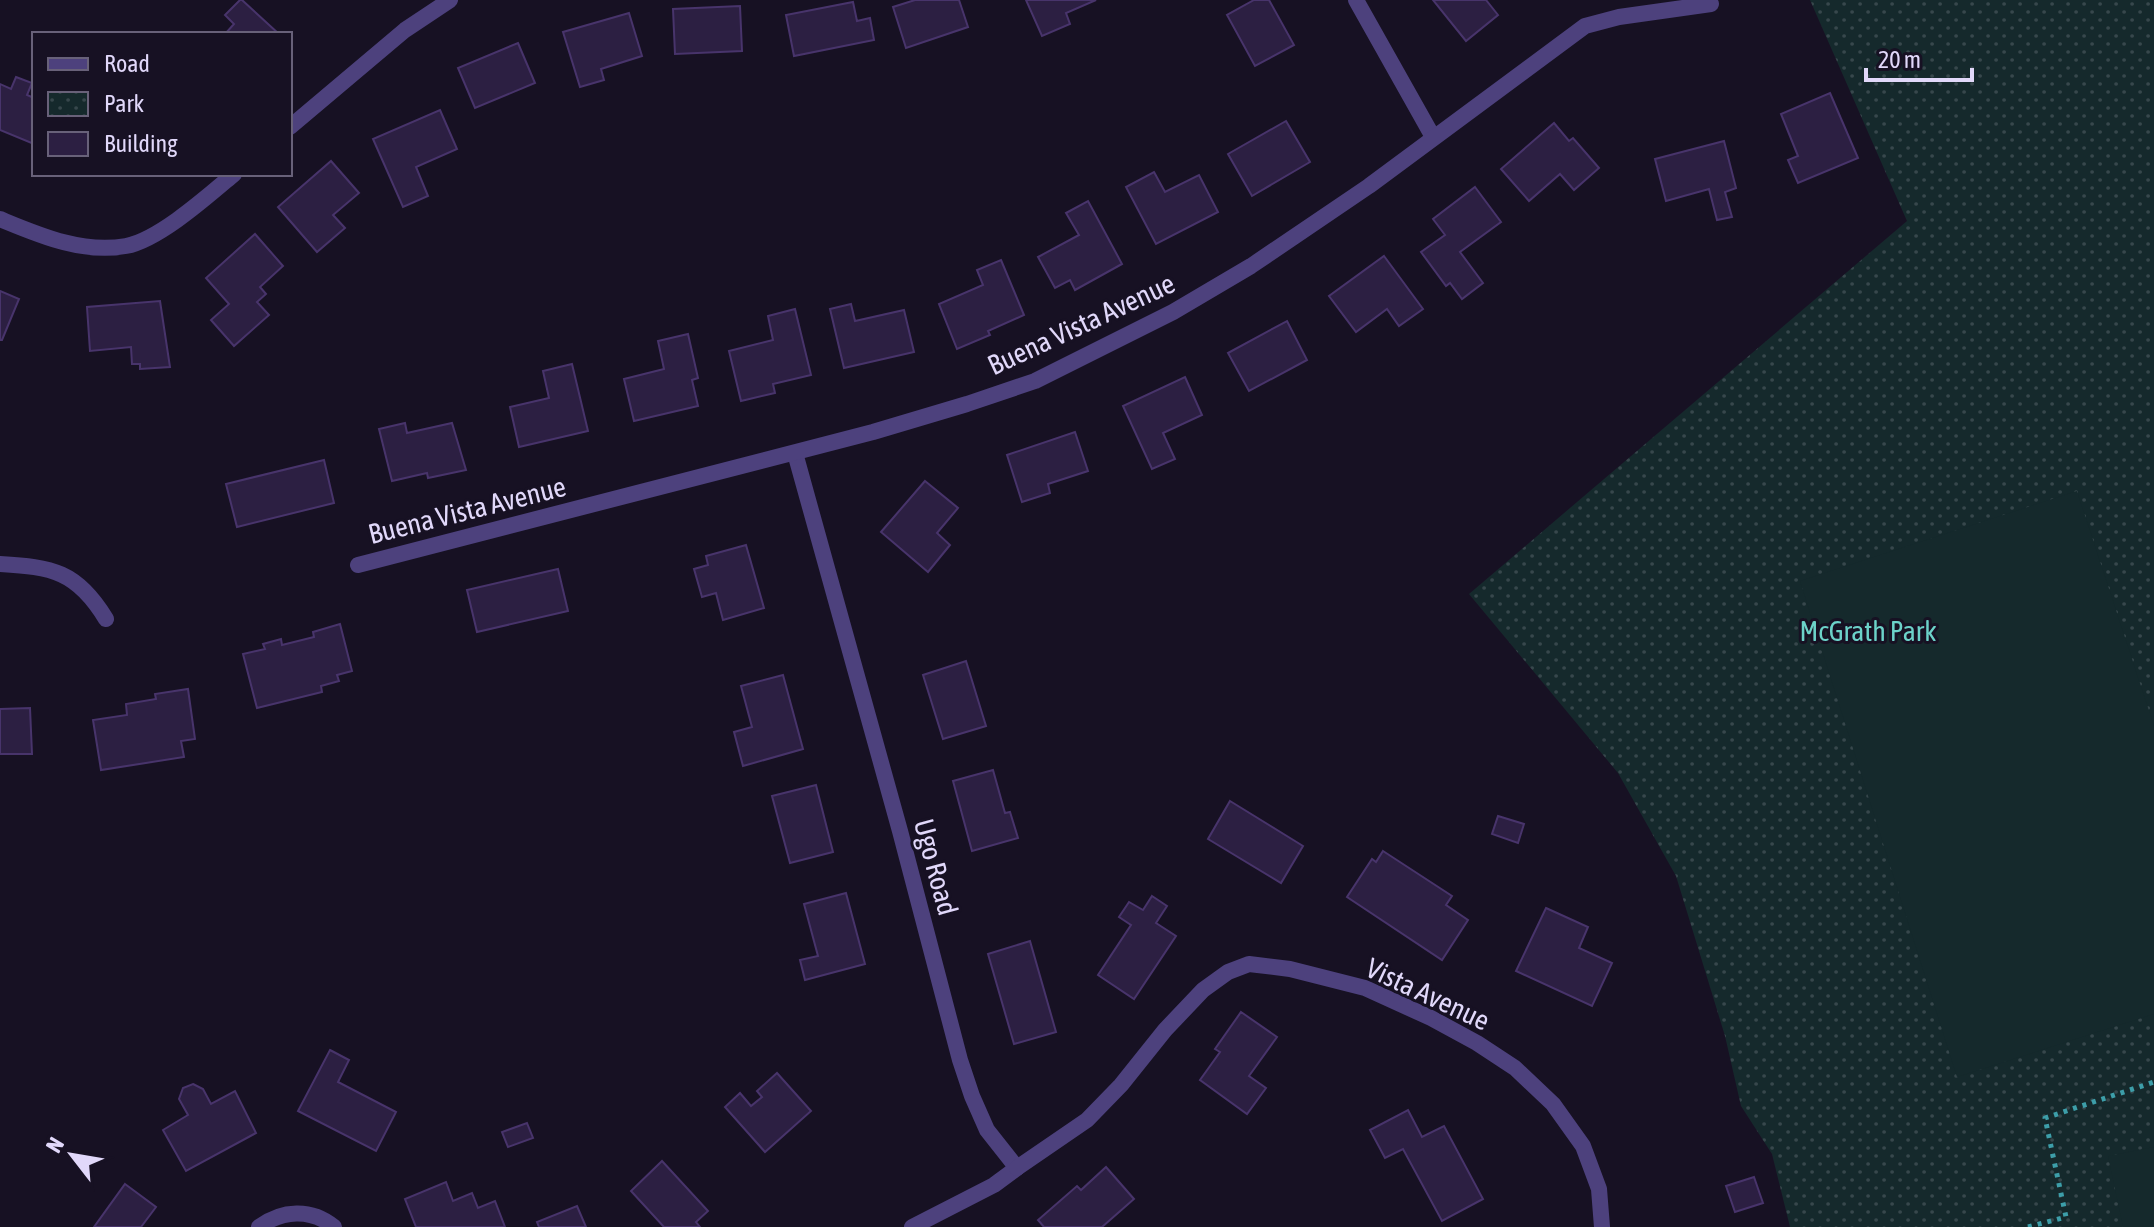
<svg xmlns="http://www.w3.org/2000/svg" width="2154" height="1227" viewBox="0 0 2154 1227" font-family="'Asap Condensed',sans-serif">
	<defs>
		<pattern id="park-dots" width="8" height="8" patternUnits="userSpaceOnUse" patternTransform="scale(2)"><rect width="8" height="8" fill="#15292c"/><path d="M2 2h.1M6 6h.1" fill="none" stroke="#37474c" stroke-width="1.8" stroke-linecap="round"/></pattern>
	</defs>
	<rect width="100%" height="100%" fill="#171123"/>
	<!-- park -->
	<path fill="url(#park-dots)" d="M 1810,0 L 2154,0 L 2154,1227 L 1790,1227 L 1772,1154 L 1741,1106 L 1725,1036 L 1676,876 L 1618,773 L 1469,594 L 1907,221 Z"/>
	<!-- pitch -->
	<g fill="#15292c">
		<path d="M 2077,491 L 2154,726 L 2154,1014 L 1957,1077 L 1800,581 Z"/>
		<path d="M 2154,1147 L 2154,1227 L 2123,1227 L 2108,1156 Z"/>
	</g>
	<!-- building -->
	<g fill="#2c1f42" stroke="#48346b" stroke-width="2">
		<path d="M 240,0 L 242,0 L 279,34 L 225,34 L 234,24 L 225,15 Z"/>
		<path d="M 915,0 L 959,0 L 968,27 L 906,48 L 893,7 Z"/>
		<path d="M 1026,0 L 1096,0 L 1066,13 L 1070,24 L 1042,36 Z"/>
		<path d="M 1254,0 L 1269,0 L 1294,45 L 1255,66 L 1227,15 Z"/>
		<path d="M 1433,0 L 1486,0 L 1498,15 L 1466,41 Z"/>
		<path d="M 853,2 L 857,21 L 870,18 L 874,40 L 794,56 L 786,15 Z"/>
		<path d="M 740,6 L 742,51 L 675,54 L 673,9 Z"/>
		<path d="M 629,13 L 642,56 L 601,69 L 604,80 L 580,87 L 563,32 Z"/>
		<path d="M 518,43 L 535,83 L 475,108 L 458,68 Z"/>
		<path d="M 16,77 L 32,83 L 27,95 L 34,98 L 34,144 L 0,130 L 0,84 L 11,89 Z"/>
		<path d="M 1830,93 L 1858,158 L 1798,183 L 1788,160 L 1798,156 L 1781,114 Z"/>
		<path d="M 440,110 L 457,149 L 416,167 L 428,196 L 403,207 L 373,139 Z"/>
		<path d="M 1286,121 L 1310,162 L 1252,196 L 1228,154 Z"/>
		<path d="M 1554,123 L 1569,141 L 1573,138 L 1599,168 L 1574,190 L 1560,174 L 1529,201 L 1501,169 Z"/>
		<path d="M 1724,141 L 1736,188 L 1725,192 L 1732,217 L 1717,220 L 1709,189 L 1666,201 L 1655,159 Z"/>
		<path d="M 331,161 L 359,193 L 333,215 L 345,228 L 317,252 L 278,207 Z"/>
		<path d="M 1154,172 L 1165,192 L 1199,175 L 1218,212 L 1156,244 L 1126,187 Z"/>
		<path d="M 1475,187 L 1501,222 L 1460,252 L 1483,283 L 1462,299 L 1450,283 L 1446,286 L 1421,252 L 1445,235 L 1433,219 Z"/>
		<path d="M 1088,201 L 1122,264 L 1075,290 L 1070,280 L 1055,288 L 1038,257 L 1079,235 L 1066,213 Z"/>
		<path d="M 255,234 L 283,266 L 260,287 L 266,294 L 257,302 L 269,315 L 234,346 L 211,320 L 229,304 L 206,278 Z"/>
		<path d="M 1384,256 L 1423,309 L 1399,326 L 1387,309 L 1356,332 L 1329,296 Z"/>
		<path d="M 1001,260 L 1024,315 L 988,331 L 990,335 L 957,349 L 939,304 L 983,285 L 977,270 Z"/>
		<path d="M 0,291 L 19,299 L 2,340 L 0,340 Z"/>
		<path d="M 160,301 L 170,367 L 140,369 L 140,364 L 132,364 L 131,347 L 90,351 L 87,307 Z"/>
		<path d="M 851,304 L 855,321 L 904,310 L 914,352 L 844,368 L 830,309 Z"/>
		<path d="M 795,309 L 811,375 L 773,384 L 775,393 L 741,401 L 729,351 L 773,340 L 768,316 Z"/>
		<path d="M 1287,321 L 1307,360 L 1249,391 L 1228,353 Z"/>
		<path d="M 688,334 L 698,378 L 692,380 L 698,406 L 634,421 L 624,379 L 664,369 L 658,341 Z"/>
		<path d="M 572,364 L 588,431 L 519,447 L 510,407 L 549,398 L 543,371 Z"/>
		<path d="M 1185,377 L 1202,415 L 1163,433 L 1175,459 L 1152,469 L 1123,406 Z"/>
		<path d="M 405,423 L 407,433 L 452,423 L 466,470 L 428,478 L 427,473 L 392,481 L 379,429 Z"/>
		<path d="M 1075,432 L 1088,471 L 1048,484 L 1050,493 L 1022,502 L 1007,455 Z"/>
		<path d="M 324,460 L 334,503 L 237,527 L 226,484 Z"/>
		<path d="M 925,481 L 958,508 L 937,533 L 950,545 L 928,572 L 881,532 Z"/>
		<path d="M 746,545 L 764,608 L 723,620 L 716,593 L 702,597 L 694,569 L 708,565 L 706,556 Z"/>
		<path d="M 558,569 L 568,611 L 477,632 L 467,590 Z"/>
		<path d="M 340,624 L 352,671 L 337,675 L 339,681 L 321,686 L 322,692 L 257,708 L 243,654 L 265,649 L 263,644 L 281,639 L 282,645 L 314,637 L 313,632 Z"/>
		<path d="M 966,661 L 986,726 L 943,739 L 923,675 Z"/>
		<path d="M 783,675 L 803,749 L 743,766 L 734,732 L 752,727 L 741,686 Z"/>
		<path d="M 188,689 L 195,739 L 181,741 L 184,757 L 101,770 L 93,720 L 127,715 L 126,704 L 156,699 L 155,694 Z"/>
		<path d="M 30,708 L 32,754 L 0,754 L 0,709 Z"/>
		<path d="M 993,770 L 1005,813 L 1010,812 L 1018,838 L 972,851 L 953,781 Z"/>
		<path d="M 816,785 L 833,852 L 790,863 L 772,796 Z"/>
		<path d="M 1230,801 L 1303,846 L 1281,883 L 1208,839 Z"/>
		<path d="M 1498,816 L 1524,824 L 1518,843 L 1492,834 Z"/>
		<path d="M 1383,851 L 1452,896 L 1446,905 L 1468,920 L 1442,960 L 1347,897 L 1372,859 L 1376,862 Z"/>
		<path d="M 846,893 L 865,964 L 805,980 L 800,960 L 818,956 L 804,904 Z"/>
		<path d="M 1152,896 L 1167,906 L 1156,923 L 1176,936 L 1134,999 L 1098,975 L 1131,925 L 1119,917 L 1129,902 L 1143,910 Z"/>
		<path d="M 1546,908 L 1588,927 L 1579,948 L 1612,963 L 1592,1006 L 1516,971 Z"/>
		<path d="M 1030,941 L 1056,1032 L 1014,1044 L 988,954 Z"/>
		<path d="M 1241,1012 L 1277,1037 L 1249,1076 L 1266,1088 L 1247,1114 L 1200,1080 L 1220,1052 L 1215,1049 Z"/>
		<path d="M 330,1050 L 349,1060 L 338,1082 L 396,1112 L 376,1151 L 298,1111 Z"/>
		<path d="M 777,1073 L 811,1111 L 765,1152 L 725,1107 L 740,1093 L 751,1106 L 762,1097 L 757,1091 Z"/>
		<path d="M 193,1084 L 203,1089 L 211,1104 L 235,1091 L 256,1133 L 186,1171 L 163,1130 L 188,1115 L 179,1099 L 183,1088 Z"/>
		<path d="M 1408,1110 L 1422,1137 L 1444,1126 L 1483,1199 L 1442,1221 L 1403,1149 L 1385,1158 L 1370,1130 Z"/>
		<path d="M 527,1123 L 533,1138 L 508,1147 L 502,1132 Z"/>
		<path d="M 662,1161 L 708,1211 L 696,1222 L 700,1227 L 664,1227 L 631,1191 Z"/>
		<path d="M 1106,1167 L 1134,1199 L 1102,1227 L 1044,1227 L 1038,1220 L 1077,1186 L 1081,1190 Z"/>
		<path d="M 1754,1177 L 1763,1203 L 1735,1212 L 1726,1186 Z"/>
		<path d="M 446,1182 L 453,1201 L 472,1193 L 478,1208 L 495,1201 L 505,1227 L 416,1227 L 405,1199 Z"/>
		<path d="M 125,1184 L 156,1207 L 141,1227 L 94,1227 Z"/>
		<path d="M 577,1206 L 586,1227 L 539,1227 L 537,1222 Z"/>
	</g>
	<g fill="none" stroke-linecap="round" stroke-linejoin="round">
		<!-- path -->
		<path stroke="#3d9ea9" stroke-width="5" stroke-dasharray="4 6" stroke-linecap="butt" d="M 2028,1227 L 2066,1217 L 2045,1118 L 2154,1082"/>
		<!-- minor -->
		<g stroke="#4d417d" stroke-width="16">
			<path d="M 1356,0 L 1433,137"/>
			<path d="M 290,127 L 405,30 L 450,0"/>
			<path d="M 0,219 C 39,235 82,254 126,246 C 159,240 209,195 234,174"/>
			<path d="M 795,453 L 900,831 L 960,1060 L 972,1096 L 987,1130 L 1017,1168 L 994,1185 L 912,1227"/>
			<path d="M 0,564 C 52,567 77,571 106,619"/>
			<path d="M 358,565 L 873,432 L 967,404 L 1035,381 L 1173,312 L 1251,266 L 1369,186 L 1585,26 L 1619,17 L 1711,4"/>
			<path d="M 1017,1168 L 1087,1120 L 1121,1085 L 1165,1030 L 1203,990 L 1228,972 L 1249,964 L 1290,969 L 1365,988 L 1431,1018 L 1477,1043 L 1515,1068 L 1553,1104 L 1583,1146 L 1599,1189 L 1602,1227"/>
			<path d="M 259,1227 C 282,1210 311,1208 334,1227"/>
		</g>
	</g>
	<g text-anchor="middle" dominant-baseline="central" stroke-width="6" stroke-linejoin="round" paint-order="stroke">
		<!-- street labels -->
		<g font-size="28" fill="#e1d8fa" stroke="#171123">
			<text transform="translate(1081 324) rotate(-25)">Buena Vista Avenue</text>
			<text transform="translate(467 510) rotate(-14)">Buena Vista Avenue</text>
			<text transform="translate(936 867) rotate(75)">Ugo Road</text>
			<text transform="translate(1428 994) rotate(25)">Vista Avenue</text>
		</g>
		<!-- park labels -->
		<g font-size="28" fill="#6cd2c9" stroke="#171123">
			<text x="1868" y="631">McGrath Park</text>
		</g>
	</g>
	<!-- legend -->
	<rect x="32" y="32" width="260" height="144" fill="#171123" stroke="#686179" stroke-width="2"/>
	<rect x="48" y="58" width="40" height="12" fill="#4d417d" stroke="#686179" stroke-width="2"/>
	<text x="104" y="72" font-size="24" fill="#e1d8fa">Road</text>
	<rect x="48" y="92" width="40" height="24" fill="url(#park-dots)" stroke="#686179" stroke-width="2"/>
	<text x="104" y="112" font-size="24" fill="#e1d8fa">Park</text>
	<rect x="48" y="132" width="40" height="24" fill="#2c1f42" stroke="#686179" stroke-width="2"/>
	<text x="104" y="152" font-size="24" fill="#e1d8fa">Building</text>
	<!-- north arrow -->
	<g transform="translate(72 1155) rotate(301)" stroke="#171123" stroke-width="6" paint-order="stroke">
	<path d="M0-6L14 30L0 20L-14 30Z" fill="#e1d8fa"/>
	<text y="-12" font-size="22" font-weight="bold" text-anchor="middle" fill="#e1d8fa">N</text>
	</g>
	<!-- scale -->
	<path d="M1866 68v12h106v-12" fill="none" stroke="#e1d8fa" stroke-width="4"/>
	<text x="1878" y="68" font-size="24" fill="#e1d8fa" stroke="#171123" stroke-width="6" paint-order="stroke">20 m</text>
</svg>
